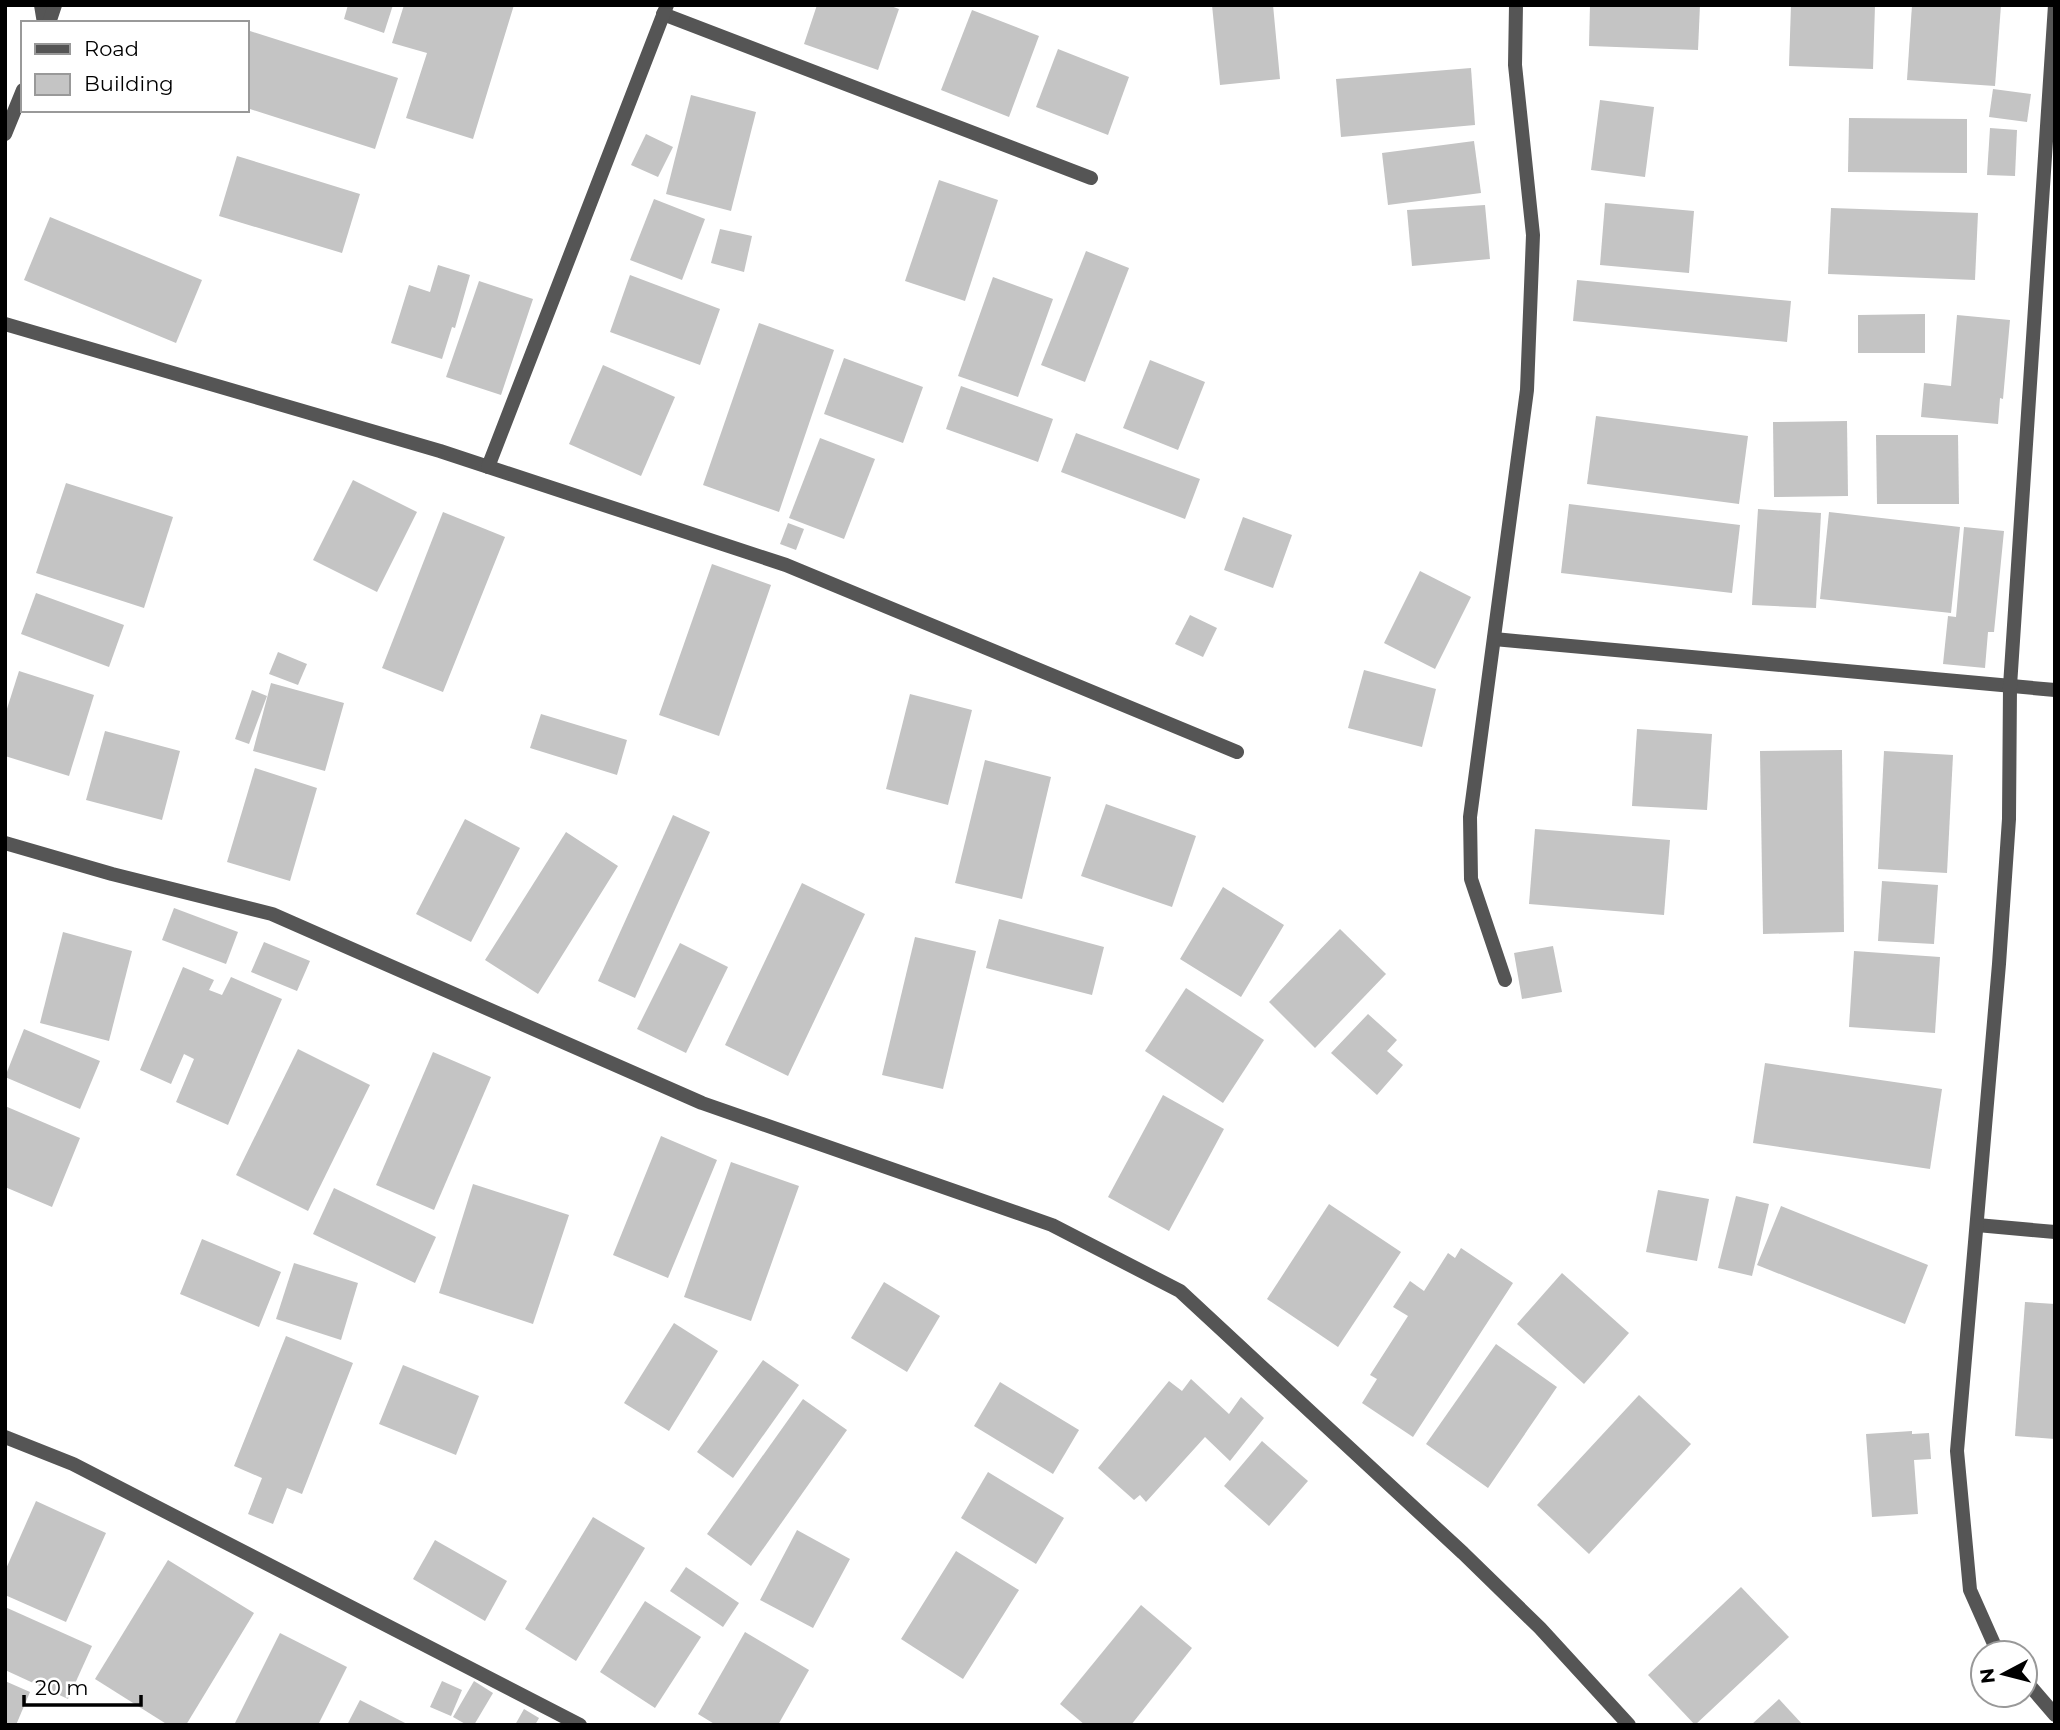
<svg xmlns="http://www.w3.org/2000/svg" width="2060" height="1730" viewBox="0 0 2060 1730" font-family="Montserrat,sans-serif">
	<rect width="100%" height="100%" fill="#fff"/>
	<!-- building -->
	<g fill="#c4c4c4">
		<path d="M 348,5 L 393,5 L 384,33 L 344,19 Z"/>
		<path d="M 404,5 L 514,5 L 473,139 L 406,118 L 427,53 L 392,43 Z"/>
		<path d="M 817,5 L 888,5 L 899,9 L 878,70 L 804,44 Z"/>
		<path d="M 1212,5 L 1273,5 L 1280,79 L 1220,85 Z"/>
		<path d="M 1590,5 L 1700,5 L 1698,50 L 1589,46 Z"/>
		<path d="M 1791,5 L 1875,5 L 1873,69 L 1789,66 Z"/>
		<path d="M 1912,5 L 2001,5 L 1995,86 L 1907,80 Z"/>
		<path d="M 972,10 L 1039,36 L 1009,117 L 941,90 Z"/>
		<path d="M 250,31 L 398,78 L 375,149 L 247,108 L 247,42 Z"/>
		<path d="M 1058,49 L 1129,77 L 1108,135 L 1036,107 Z"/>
		<path d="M 1471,68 L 1475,125 L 1341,137 L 1336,79 Z"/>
		<path d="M 1993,89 L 2031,94 L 2027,122 L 1989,117 Z"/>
		<path d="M 691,95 L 756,112 L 731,211 L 666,194 Z"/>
		<path d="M 1600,100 L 1654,107 L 1645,177 L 1591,170 Z"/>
		<path d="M 1849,118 L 1967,119 L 1967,173 L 1848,172 Z"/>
		<path d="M 1990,128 L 2017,130 L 2015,176 L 1987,175 Z"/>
		<path d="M 646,134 L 673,147 L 658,177 L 631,165 Z"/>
		<path d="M 1474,141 L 1481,193 L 1388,205 L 1382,153 Z"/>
		<path d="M 237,156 L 360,194 L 342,253 L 219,216 Z"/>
		<path d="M 939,180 L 998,200 L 965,301 L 905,281 Z"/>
		<path d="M 654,199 L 705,219 L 682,280 L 630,260 Z"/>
		<path d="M 1605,203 L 1694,211 L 1689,273 L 1600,265 Z"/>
		<path d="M 1485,205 L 1490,259 L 1412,266 L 1407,210 Z"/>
		<path d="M 1831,208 L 1978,213 L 1975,280 L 1828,274 Z"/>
		<path d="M 50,217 L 202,280 L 176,343 L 24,280 Z"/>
		<path d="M 720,229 L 752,236 L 744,272 L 711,263 Z"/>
		<path d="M 1086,251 L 1129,268 L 1085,382 L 1041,365 Z"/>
		<path d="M 438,265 L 470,275 L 455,328 L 452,327 L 442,359 L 391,343 L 409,285 L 430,292 Z"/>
		<path d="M 630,275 L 720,309 L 700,365 L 610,332 Z"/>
		<path d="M 993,277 L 1053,299 L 1018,397 L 958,376 Z"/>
		<path d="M 1577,280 L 1791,301 L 1787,342 L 1573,321 Z"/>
		<path d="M 479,281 L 533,299 L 501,395 L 446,377 Z"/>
		<path d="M 1925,314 L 1925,353 L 1858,353 L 1858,315 Z"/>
		<path d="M 1957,315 L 2010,320 L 2003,399 L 2000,398 L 1998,424 L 1921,417 L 1924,383 L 1951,386 Z"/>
		<path d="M 759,323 L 834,350 L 779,512 L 703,485 Z"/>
		<path d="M 844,358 L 923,387 L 903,443 L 824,414 Z"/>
		<path d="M 1150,360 L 1205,382 L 1178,450 L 1123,428 Z"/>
		<path d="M 603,365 L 675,397 L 641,476 L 569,444 Z"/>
		<path d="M 961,386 L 1053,419 L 1038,462 L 946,429 Z"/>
		<path d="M 1596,416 L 1748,436 L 1739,504 L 1587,484 Z"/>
		<path d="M 1847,421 L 1848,496 L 1774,497 L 1773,422 Z"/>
		<path d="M 1076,433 L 1200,479 L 1185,519 L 1061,472 Z"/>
		<path d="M 1876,435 L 1958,435 L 1959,504 L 1877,504 Z"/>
		<path d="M 820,438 L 875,459 L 844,539 L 789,518 Z"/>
		<path d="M 353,480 L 417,512 L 377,592 L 313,560 Z"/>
		<path d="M 66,483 L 173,517 L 144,608 L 36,573 Z"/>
		<path d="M 1569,504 L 1740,525 L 1732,593 L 1561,573 Z"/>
		<path d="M 1758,509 L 1821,513 L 1816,608 L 1752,605 Z"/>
		<path d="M 443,512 L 505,537 L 443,692 L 382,668 Z"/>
		<path d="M 1829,512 L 1960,527 L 1951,613 L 1820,599 Z"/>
		<path d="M 1243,517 L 1292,535 L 1273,588 L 1224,570 Z"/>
		<path d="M 788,523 L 804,529 L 796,550 L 780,544 Z"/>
		<path d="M 1964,527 L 2004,531 L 1994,632 L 1988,632 L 1985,668 L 1943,664 L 1948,616 L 1956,617 Z"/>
		<path d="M 712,564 L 771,585 L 719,736 L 659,715 Z"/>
		<path d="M 1420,571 L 1471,597 L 1435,669 L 1384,643 Z"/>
		<path d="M 36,593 L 124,625 L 109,667 L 21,634 Z"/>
		<path d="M 1190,615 L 1217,628 L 1203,657 L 1175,644 Z"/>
		<path d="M 278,652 L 307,664 L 298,685 L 269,674 Z"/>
		<path d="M 1364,670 L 1436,689 L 1422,747 L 1348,728 Z"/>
		<path d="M 19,671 L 94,695 L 69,776 L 5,756 L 5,715 Z"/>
		<path d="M 271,683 L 344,703 L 325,771 L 253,751 Z"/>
		<path d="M 252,690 L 267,696 L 249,744 L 235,739 Z"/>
		<path d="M 910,694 L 972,710 L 948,805 L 886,789 Z"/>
		<path d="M 541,714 L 627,740 L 617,775 L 530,748 Z"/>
		<path d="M 1637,729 L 1712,734 L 1707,810 L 1632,806 Z"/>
		<path d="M 105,731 L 180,751 L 162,820 L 86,800 Z"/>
		<path d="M 1842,750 L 1844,932 L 1763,934 L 1760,751 Z"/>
		<path d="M 1884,751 L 1953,755 L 1947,873 L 1878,869 Z"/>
		<path d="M 985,760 L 1051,777 L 1022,899 L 955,883 Z"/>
		<path d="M 255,768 L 317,788 L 290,881 L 227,862 Z"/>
		<path d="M 1106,804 L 1196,836 L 1172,907 L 1081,876 Z"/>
		<path d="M 673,815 L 710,832 L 635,998 L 598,981 Z"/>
		<path d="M 465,819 L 520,848 L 471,942 L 416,914 Z"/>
		<path d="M 1535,829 L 1670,840 L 1664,915 L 1529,904 Z"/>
		<path d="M 566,832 L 618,866 L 538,994 L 485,960 Z"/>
		<path d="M 1882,881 L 1938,885 L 1934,944 L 1878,941 Z"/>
		<path d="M 802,883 L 865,914 L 788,1076 L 725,1045 Z"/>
		<path d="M 1223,887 L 1284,925 L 1241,997 L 1180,959 Z"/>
		<path d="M 174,908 L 238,932 L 226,964 L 162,940 Z"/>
		<path d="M 999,919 L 1104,947 L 1092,995 L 986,968 Z"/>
		<path d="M 1340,929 L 1386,974 L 1315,1048 L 1269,1002 Z"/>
		<path d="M 63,932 L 132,951 L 109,1041 L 40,1023 Z"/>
		<path d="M 915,937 L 976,951 L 943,1089 L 882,1075 Z"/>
		<path d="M 264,942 L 310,961 L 297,991 L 251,972 Z"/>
		<path d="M 680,943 L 728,967 L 686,1053 L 637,1029 Z"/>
		<path d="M 1553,946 L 1562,992 L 1522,999 L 1514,953 Z"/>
		<path d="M 1854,951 L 1940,957 L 1935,1033 L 1849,1027 Z"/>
		<path d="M 183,967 L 214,980 L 209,990 L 222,995 L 231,977 L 282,999 L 228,1125 L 176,1102 L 194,1059 L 184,1054 L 171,1084 L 140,1070 Z"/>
		<path d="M 1186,988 L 1264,1040 L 1223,1103 L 1145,1051 Z"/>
		<path d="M 1368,1014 L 1397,1040 L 1387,1051 L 1403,1065 L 1377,1095 L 1331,1053 Z"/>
		<path d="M 24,1029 L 100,1061 L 80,1109 L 5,1077 Z"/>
		<path d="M 298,1049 L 370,1085 L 308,1211 L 236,1175 Z"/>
		<path d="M 433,1052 L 491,1077 L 434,1210 L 376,1185 Z"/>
		<path d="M 1765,1063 L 1942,1089 L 1930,1169 L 1753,1143 Z"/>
		<path d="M 1163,1095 L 1224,1129 L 1169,1231 L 1108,1197 Z"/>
		<path d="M 5,1106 L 80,1138 L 52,1207 L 5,1187 Z"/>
		<path d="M 661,1136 L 717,1160 L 668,1278 L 613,1255 Z"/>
		<path d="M 731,1162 L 799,1186 L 751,1321 L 684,1297 Z"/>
		<path d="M 473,1184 L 569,1215 L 533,1324 L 439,1293 Z"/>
		<path d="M 334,1188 L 436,1237 L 415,1283 L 313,1234 Z"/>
		<path d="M 1658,1190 L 1709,1199 L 1697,1261 L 1646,1252 Z"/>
		<path d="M 1736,1196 L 1769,1204 L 1752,1276 L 1718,1268 Z"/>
		<path d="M 1329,1204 L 1401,1252 L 1338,1347 L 1267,1299 Z"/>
		<path d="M 1781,1206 L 1928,1265 L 1905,1324 L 1757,1265 Z"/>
		<path d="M 202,1239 L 281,1272 L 259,1327 L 180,1294 Z"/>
		<path d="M 1461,1248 L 1513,1283 L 1413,1437 L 1362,1403 L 1377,1379 L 1370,1375 L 1408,1316 L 1393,1307 L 1410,1281 L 1424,1291 L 1448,1253 L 1455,1258 Z"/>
		<path d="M 294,1263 L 358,1283 L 341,1340 L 276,1319 Z"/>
		<path d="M 1562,1273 L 1629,1333 L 1584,1384 L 1517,1324 Z"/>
		<path d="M 884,1282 L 940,1316 L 907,1372 L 851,1338 Z"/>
		<path d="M 2025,1302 L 2055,1304 L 2055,1439 L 2015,1436 Z"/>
		<path d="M 674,1323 L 718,1351 L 669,1431 L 624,1403 Z"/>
		<path d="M 286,1336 L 353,1363 L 302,1494 L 287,1488 L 273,1524 L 248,1514 L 262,1478 L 234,1466 Z"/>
		<path d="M 1496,1344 L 1557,1387 L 1488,1488 L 1426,1444 Z"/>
		<path d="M 763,1360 L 799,1385 L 733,1478 L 697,1452 Z"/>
		<path d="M 403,1365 L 479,1396 L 456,1455 L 379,1424 Z"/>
		<path d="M 1191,1379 L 1229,1414 L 1241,1397 L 1264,1418 L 1230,1461 L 1205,1437 L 1146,1502 L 1140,1495 L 1134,1500 L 1098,1468 L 1169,1381 L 1182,1391 Z"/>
		<path d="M 1000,1382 L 1079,1430 L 1053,1474 L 974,1426 Z"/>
		<path d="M 1639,1395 L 1691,1444 L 1589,1554 L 1537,1505 Z"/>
		<path d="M 803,1399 L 847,1430 L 751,1566 L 707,1534 Z"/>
		<path d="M 1912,1431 L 1912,1434 L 1929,1433 L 1931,1459 L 1914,1460 L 1918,1514 L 1872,1517 L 1866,1434 Z"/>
		<path d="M 1262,1441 L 1308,1481 L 1269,1526 L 1224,1486 Z"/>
		<path d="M 988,1472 L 1064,1518 L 1036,1564 L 961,1518 Z"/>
		<path d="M 36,1501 L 106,1533 L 66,1622 L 5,1595 L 5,1571 Z"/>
		<path d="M 593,1517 L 645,1548 L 576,1661 L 525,1629 Z"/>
		<path d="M 797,1530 L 850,1559 L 813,1628 L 760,1600 Z"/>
		<path d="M 435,1540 L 507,1581 L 485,1621 L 413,1579 Z"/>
		<path d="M 956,1551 L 1019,1590 L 963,1679 L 901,1639 Z"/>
		<path d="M 168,1560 L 254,1613 L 186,1725 L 168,1725 L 95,1679 Z"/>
		<path d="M 686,1567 L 739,1603 L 723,1627 L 670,1591 Z"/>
		<path d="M 1741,1587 L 1789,1637 L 1695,1725 L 1648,1675 Z"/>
		<path d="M 645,1601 L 701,1637 L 655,1708 L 600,1672 Z"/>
		<path d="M 1141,1605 L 1192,1648 L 1131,1725 L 1085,1725 L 1060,1704 Z"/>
		<path d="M 5,1607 L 92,1646 L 68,1699 L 5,1670 Z"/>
		<path d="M 745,1632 L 809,1670 L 778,1725 L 716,1725 L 698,1714 Z"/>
		<path d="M 280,1633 L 347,1667 L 318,1725 L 234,1725 Z"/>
		<path d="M 5,1681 L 30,1692 L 16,1725 L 5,1725 Z"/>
		<path d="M 442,1681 L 462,1690 L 451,1716 L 430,1707 Z"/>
		<path d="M 474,1681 L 493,1693 L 474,1725 L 467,1725 L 453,1717 Z"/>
		<path d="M 1779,1699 L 1803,1725 L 1751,1725 Z"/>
		<path d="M 360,1700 L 409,1725 L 347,1725 Z"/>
		<path d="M 524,1709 L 539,1718 L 535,1725 L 515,1725 Z"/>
	</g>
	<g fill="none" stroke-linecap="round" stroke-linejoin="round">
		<!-- street -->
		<g stroke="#555" stroke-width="14">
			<path d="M 41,5 L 44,23"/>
			<path d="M 663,14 L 1091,178"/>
			<path d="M 49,23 L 55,5"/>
			<path d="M 5,134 L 23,90"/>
			<path d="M 5,324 L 440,451 L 786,565 L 1237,752"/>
			<path d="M 488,467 L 667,5"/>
			<path d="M 1494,639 L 2055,690"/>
			<path d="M 5,843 L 112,874 L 272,914 L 702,1103 L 1052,1225 L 1180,1291 L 1463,1553 L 1540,1628 L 1629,1725"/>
			<path d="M 1505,980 L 1471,879 L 1470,817 L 1527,390 L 1533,235 L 1515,65 L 1516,5"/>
			<path d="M 1977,1225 L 2055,1232"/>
			<path d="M 5,1437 L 73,1464 L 580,1725"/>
			<path d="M 2002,1653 L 1994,1644 L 1970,1590 L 1957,1451 L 1999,964 L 2009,819 L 2010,686 L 2055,5"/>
			<path d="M 2025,1680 L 2055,1715"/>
		</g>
	</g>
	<!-- border -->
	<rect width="2060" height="1730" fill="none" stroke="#000000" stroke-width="14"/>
	<!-- legend -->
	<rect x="21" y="21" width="228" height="91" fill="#ffffff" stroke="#999999" stroke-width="2"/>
	<rect x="35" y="44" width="35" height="10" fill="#555555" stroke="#999999" stroke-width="2"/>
	<text x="84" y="56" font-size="21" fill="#000000">Road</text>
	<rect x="35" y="74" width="35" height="21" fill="#c4c4c4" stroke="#999999" stroke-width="2"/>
	<text x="84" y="91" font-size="21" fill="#000000">Building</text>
	<!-- north arrow -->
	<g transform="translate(2004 1674) rotate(263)"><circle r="33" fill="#ffffff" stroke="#999999" stroke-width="2"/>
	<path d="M0-5L12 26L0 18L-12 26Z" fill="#000000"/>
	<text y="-10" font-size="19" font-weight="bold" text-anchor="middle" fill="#000000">N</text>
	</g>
	<!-- scale -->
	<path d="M24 1695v10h117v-10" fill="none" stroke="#000000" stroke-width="3.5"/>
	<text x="35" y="1695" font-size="21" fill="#000000" stroke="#ffffff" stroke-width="5" paint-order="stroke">20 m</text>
</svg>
